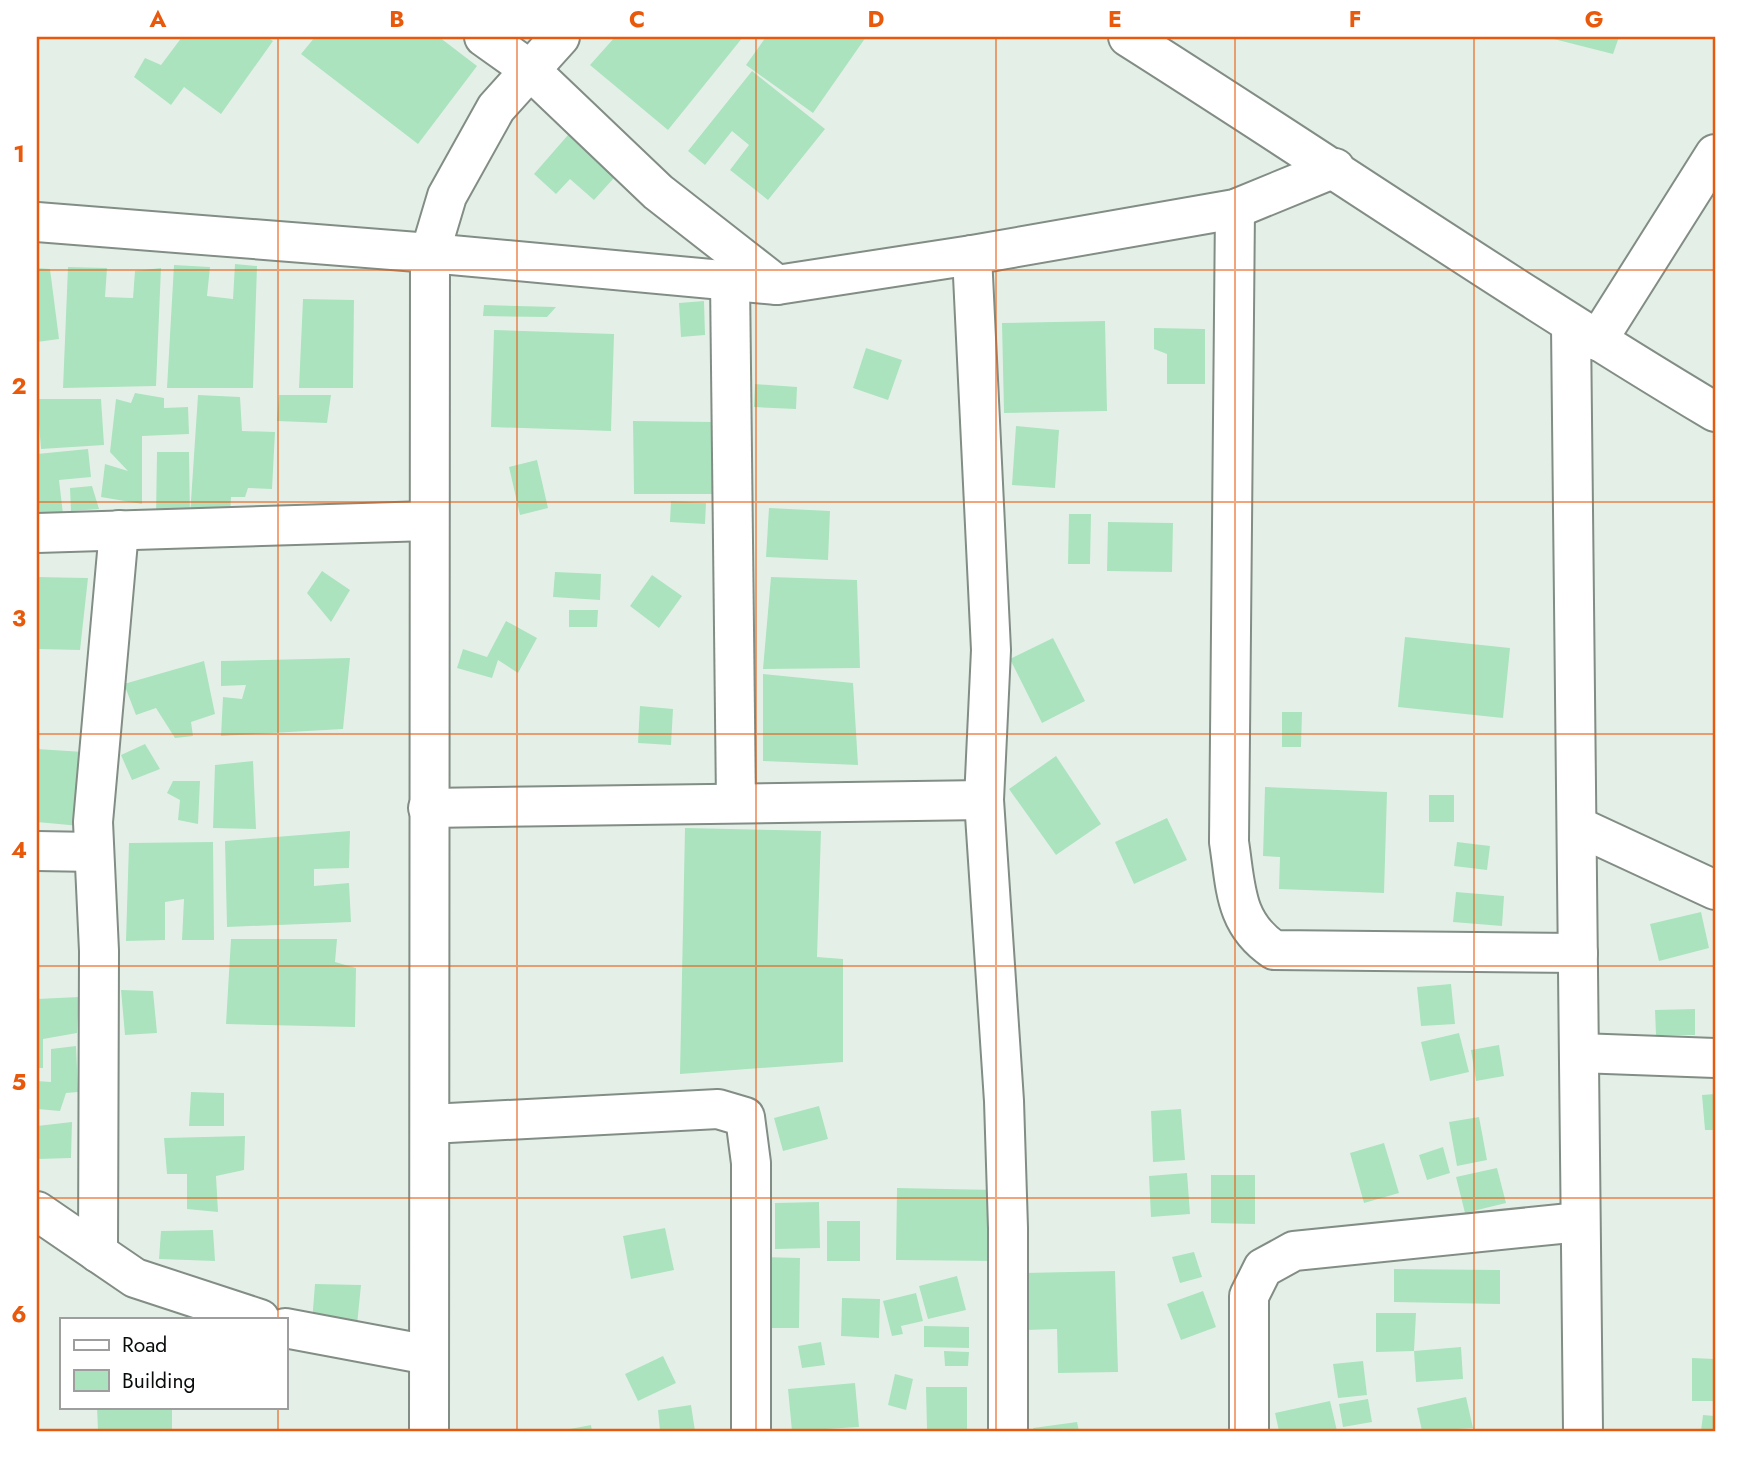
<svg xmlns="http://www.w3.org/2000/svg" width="1752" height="1468" viewBox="0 0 1752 1468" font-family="Jost,sans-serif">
	<rect width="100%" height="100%" fill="#e4f0e7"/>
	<!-- building -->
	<g fill="#abe3be">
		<path d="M 182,37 L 267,37 L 273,41 L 221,114 L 184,87 L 171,105 L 134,77 L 145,58 L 161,65 Z"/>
		<path d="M 315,37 L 439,37 L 477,66 L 418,144 L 301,54 Z"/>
		<path d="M 615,37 L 743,37 L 668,130 L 590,65 Z"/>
		<path d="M 766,37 L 866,37 L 813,113 L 746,65 Z"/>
		<path d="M 1546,37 L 1619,37 L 1613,54 Z"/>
		<path d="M 752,71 L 825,129 L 768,200 L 730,170 L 749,145 L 732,131 L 705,165 L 688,151 Z"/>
		<path d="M 575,127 L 622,169 L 594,200 L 570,179 L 556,194 L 534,174 Z"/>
		<path d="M 235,264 L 257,266 L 253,388 L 167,388 L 174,265 L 210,267 L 207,296 L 233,299 Z"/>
		<path d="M 68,267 L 107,268 L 105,297 L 133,298 L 135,271 L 161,268 L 156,386 L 63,388 Z"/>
		<path d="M 37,268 L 50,269 L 59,339 L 37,342 Z"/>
		<path d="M 303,299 L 354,300 L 353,388 L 299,388 Z"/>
		<path d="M 704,301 L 705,335 L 681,337 L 679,303 Z"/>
		<path d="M 484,305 L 556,307 L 547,317 L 483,316 Z"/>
		<path d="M 1105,321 L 1107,411 L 1004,413 L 1002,323 Z"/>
		<path d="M 1154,328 L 1205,329 L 1205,384 L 1167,384 L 1167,354 L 1154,349 Z"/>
		<path d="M 494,330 L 614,334 L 611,431 L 491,427 Z"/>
		<path d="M 866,348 L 902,360 L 888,400 L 853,388 Z"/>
		<path d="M 755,384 L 797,387 L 796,409 L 754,407 Z"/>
		<path d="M 135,393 L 164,398 L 164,408 L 188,407 L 189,434 L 142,436 L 142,504 L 101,497 L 105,464 L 128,471 L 110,452 L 116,399 L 131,403 Z"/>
		<path d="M 198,395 L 240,397 L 242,431 L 275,432 L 272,489 L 248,488 L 245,497 L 231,497 L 230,519 L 156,518 L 157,452 L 189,452 L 190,516 Z"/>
		<path d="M 279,395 L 331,395 L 327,423 L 277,421 Z"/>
		<path d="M 37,399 L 101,399 L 104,445 L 41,449 Z"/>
		<path d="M 633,421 L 714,422 L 715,494 L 634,494 Z"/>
		<path d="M 1016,426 L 1059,430 L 1055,488 L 1012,485 Z"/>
		<path d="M 88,449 L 91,477 L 59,480 L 63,514 L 38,517 L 37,454 Z"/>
		<path d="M 537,460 L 548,508 L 520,515 L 509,467 Z"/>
		<path d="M 92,486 L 99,509 L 71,511 L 70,488 Z"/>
		<path d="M 671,501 L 706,503 L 705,524 L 670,522 Z"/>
		<path d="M 769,508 L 830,511 L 828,560 L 766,557 Z"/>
		<path d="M 1069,514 L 1091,514 L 1090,564 L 1068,564 Z"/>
		<path d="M 1108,522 L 1173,523 L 1172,572 L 1107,571 Z"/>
		<path d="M 322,571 L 350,590 L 331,622 L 307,593 Z"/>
		<path d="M 555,572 L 601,574 L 600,600 L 553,597 Z"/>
		<path d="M 652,575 L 682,596 L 659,628 L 630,606 Z"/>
		<path d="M 37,577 L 88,578 L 80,650 L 37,649 Z"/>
		<path d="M 771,577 L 857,580 L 860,668 L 763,669 Z"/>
		<path d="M 569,610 L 598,610 L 597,627 L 569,627 Z"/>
		<path d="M 506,621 L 537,638 L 518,673 L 498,660 L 492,678 L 457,668 L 463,649 L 487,657 Z"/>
		<path d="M 1405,637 L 1510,648 L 1503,718 L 1398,707 Z"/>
		<path d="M 1053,638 L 1085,701 L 1042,723 L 1010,659 Z"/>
		<path d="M 350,658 L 343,729 L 221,736 L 223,697 L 242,699 L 246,685 L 221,686 L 221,661 Z"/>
		<path d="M 204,661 L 215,714 L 191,722 L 193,736 L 175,738 L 156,708 L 136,715 L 124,684 Z"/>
		<path d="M 763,674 L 853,683 L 858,765 L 763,761 Z"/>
		<path d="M 640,706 L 673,709 L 671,745 L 638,743 Z"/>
		<path d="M 1282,712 L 1302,712 L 1301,747 L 1282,747 Z"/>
		<path d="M 145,744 L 160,769 L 132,780 L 121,755 Z"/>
		<path d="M 37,749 L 84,752 L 80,826 L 37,822 Z"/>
		<path d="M 1056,756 L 1101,824 L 1056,855 L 1009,789 Z"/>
		<path d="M 253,761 L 256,829 L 213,828 L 215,765 Z"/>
		<path d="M 173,781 L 200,781 L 198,824 L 178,820 L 180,800 L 167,793 Z"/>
		<path d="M 1265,787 L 1387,792 L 1384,893 L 1279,889 L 1280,857 L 1263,856 Z"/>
		<rect x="1429" y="795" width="25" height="27"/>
		<path d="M 1167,818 L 1187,860 L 1134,884 L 1115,842 Z"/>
		<path d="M 685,828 L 821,831 L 817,957 L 843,959 L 843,1062 L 680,1074 Z"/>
		<path d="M 350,831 L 349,868 L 314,869 L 314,886 L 349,883 L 351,922 L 227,927 L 225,841 Z"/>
		<path d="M 213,842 L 214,940 L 182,940 L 184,899 L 165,902 L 165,940 L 126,941 L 129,843 Z"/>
		<path d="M 1457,842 L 1490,846 L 1487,870 L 1454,866 Z"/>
		<path d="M 1456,892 L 1504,896 L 1502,926 L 1453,922 Z"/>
		<path d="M 1701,912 L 1709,948 L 1659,961 L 1650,924 Z"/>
		<path d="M 231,939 L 337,939 L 335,962 L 356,968 L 355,1027 L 226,1024 Z"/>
		<path d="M 1451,984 L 1455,1024 L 1421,1026 L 1417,987 Z"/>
		<path d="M 121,990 L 153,991 L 157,1033 L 125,1035 Z"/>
		<path d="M 79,997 L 77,1033 L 43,1039 L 43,1068 L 37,1068 L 37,999 Z"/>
		<path d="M 1695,1009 L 1695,1035 L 1656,1035 L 1655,1010 Z"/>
		<path d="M 1459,1033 L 1469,1072 L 1430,1081 L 1421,1042 Z"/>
		<path d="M 1499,1045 L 1504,1076 L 1476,1081 L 1471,1050 Z"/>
		<path d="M 76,1046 L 78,1092 L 66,1093 L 60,1111 L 37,1109 L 37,1081 L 51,1082 L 51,1049 Z"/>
		<path d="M 191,1092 L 224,1093 L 224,1126 L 189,1126 Z"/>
		<path d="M 1715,1094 L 1715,1130 L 1705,1130 L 1702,1095 Z"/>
		<path d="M 819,1106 L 828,1139 L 783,1151 L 774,1118 Z"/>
		<path d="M 1181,1109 L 1185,1160 L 1153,1162 L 1151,1111 Z"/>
		<path d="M 1479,1117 L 1487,1160 L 1457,1166 L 1449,1122 Z"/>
		<path d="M 72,1122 L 71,1158 L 37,1159 L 37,1126 Z"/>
		<path d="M 245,1136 L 244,1170 L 216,1176 L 218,1212 L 187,1209 L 187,1174 L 167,1174 L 164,1138 Z"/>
		<path d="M 1384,1143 L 1399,1193 L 1364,1203 L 1350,1153 Z"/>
		<path d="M 1443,1147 L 1450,1173 L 1427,1180 L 1419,1155 Z"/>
		<path d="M 1497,1168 L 1506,1203 L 1465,1213 L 1456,1177 Z"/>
		<path d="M 1187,1173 L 1190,1214 L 1151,1217 L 1149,1176 Z"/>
		<path d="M 1211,1175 L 1255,1175 L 1255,1224 L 1211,1223 Z"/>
		<path d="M 897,1188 L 997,1190 L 996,1261 L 896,1260 Z"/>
		<path d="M 819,1202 L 820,1248 L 775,1249 L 775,1203 Z"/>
		<rect x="827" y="1221" width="33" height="40"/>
		<path d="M 665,1228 L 674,1270 L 631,1279 L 623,1236 Z"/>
		<path d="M 213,1230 L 215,1261 L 159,1259 L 161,1231 Z"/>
		<path d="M 1194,1252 L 1202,1277 L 1180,1283 L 1172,1257 Z"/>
		<path d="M 763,1257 L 800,1258 L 799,1328 L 762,1328 Z"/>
		<path d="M 1394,1269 L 1500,1270 L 1500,1304 L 1394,1302 Z"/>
		<path d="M 1115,1271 L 1118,1372 L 1058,1373 L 1057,1329 L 1026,1330 L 1024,1273 Z"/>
		<path d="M 957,1276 L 966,1310 L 928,1319 L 919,1286 Z"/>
		<path d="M 315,1284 L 361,1285 L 357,1325 L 312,1322 Z"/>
		<path d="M 1203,1291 L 1216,1327 L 1181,1340 L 1167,1304 Z"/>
		<path d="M 916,1293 L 923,1321 L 901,1326 L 903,1334 L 892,1336 L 883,1301 Z"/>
		<path d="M 842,1298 L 880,1299 L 879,1338 L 841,1336 Z"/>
		<path d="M 1376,1313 L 1416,1313 L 1414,1351 L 1461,1347 L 1463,1379 L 1416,1382 L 1414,1351 L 1376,1352 Z"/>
		<path d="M 924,1326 L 969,1327 L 969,1348 L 924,1347 Z"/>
		<path d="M 821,1342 L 825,1365 L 802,1368 L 798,1346 Z"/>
		<path d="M 944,1351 L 969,1352 L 968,1366 L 945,1366 Z"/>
		<path d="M 663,1356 L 676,1383 L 638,1401 L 625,1374 Z"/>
		<path d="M 1692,1358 L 1715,1359 L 1715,1401 L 1692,1401 Z"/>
		<path d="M 1363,1361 L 1367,1395 L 1338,1398 L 1333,1364 Z"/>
		<path d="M 895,1374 L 913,1379 L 906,1410 L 888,1405 Z"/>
		<path d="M 855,1383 L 859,1427 L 792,1431 L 788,1389 Z"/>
		<path d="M 926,1387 L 967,1387 L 967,1430 L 927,1430 Z"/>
		<path d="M 1466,1397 L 1473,1428 L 1422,1431 L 1417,1408 Z"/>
		<path d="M 1368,1399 L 1372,1422 L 1343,1427 L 1339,1404 Z"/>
		<path d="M 1330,1401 L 1337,1431 L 1279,1431 L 1275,1413 Z"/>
		<path d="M 691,1405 L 695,1431 L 660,1431 L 658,1410 Z"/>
		<path d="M 97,1407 L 172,1407 L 172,1431 L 98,1431 Z"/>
		<path d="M 1703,1415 L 1715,1416 L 1715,1431 L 1701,1431 Z"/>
		<path d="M 1077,1422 L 1079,1431 L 1034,1431 L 1033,1428 Z"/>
		<path d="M 591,1425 L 592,1431 L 565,1431 L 565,1430 Z"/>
	</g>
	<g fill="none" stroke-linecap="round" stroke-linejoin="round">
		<!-- minor casing -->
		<g stroke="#828d85" stroke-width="42">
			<g id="minor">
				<path d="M 484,37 L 529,69 L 658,192 L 777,285"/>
				<path d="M 1128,37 C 1324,161 1516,293 1715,412"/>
				<path d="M 1235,209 L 1229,842 C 1236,887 1234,923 1274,950 L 1578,953"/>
				<path d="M 37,222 L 430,253 L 777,285 L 972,255 L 1235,209 L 1335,168"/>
				<path d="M 972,255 L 991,650 L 984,800 L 1004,1101 L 1008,1228 L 1008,1431"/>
				<path d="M 730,280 L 736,803"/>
				<path d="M 1571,326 L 1583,1431"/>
				<path d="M 1597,341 L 1715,154"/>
				<path d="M 37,533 L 429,521"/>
				<path d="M 428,808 L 984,800"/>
				<path d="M 1577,826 L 1715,890"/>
				<path d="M 37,851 L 94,852"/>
				<path d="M 1579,1053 L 1715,1058"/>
				<path d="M 430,1124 L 718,1109 L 745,1117 L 751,1163 L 751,1431"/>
				<path d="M 37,1211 L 135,1278 L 260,1319"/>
				<path d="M 98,1253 L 99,951 L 93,822 L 119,530"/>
				<path d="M 285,1328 L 429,1355"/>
				<path d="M 429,1431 L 430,253 L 447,196 L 496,108 L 560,37"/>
				<path d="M 1249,1431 L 1249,1296 L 1263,1268 L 1294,1251 L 1580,1222"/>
			</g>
		</g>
		<!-- minor -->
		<use href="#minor" stroke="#fff" stroke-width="38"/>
	</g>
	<!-- grid -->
	<path fill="none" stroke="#e8590c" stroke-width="2" stroke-opacity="0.55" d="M 278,37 L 278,1319M 517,37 L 517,1431M 756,37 L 756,1431M 996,37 L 996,1431M 1235,37 L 1235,1431M 1474,37 L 1474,1431M 37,270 L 1715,270M 37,502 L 1715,502M 37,734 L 1715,734M 37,966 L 1715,966M 37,1198 L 1715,1198M 278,1407 L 278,1431"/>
	<!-- border -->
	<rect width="1752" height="1468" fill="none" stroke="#ffffff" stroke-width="77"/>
	<!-- legend -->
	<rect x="60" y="1318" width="228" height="91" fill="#ffffff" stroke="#9d9e9d" stroke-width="2"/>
	<rect x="74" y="1340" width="35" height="10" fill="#ffffff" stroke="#9d9e9d" stroke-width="2"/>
	<text x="122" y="1352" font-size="21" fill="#090d0a">Road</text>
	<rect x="74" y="1370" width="35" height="21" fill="#abe3be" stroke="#9d9e9d" stroke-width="2"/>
	<text x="122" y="1388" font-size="21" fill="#090d0a">Building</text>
	<rect x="38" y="38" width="1676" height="1392" fill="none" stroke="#e8590c" stroke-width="2.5"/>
	<g font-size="23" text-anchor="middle" font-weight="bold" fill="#e8590c">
		<text x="158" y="27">A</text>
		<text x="397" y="27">B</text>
		<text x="637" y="27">C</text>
		<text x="876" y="27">D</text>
		<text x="1115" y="27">E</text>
		<text x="1355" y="27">F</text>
		<text x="1594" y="27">G</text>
		<text x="19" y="162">1</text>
		<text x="19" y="394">2</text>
		<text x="19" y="626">3</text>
		<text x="19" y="858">4</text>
		<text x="19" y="1090">5</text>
		<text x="19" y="1322">6</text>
	</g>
</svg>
